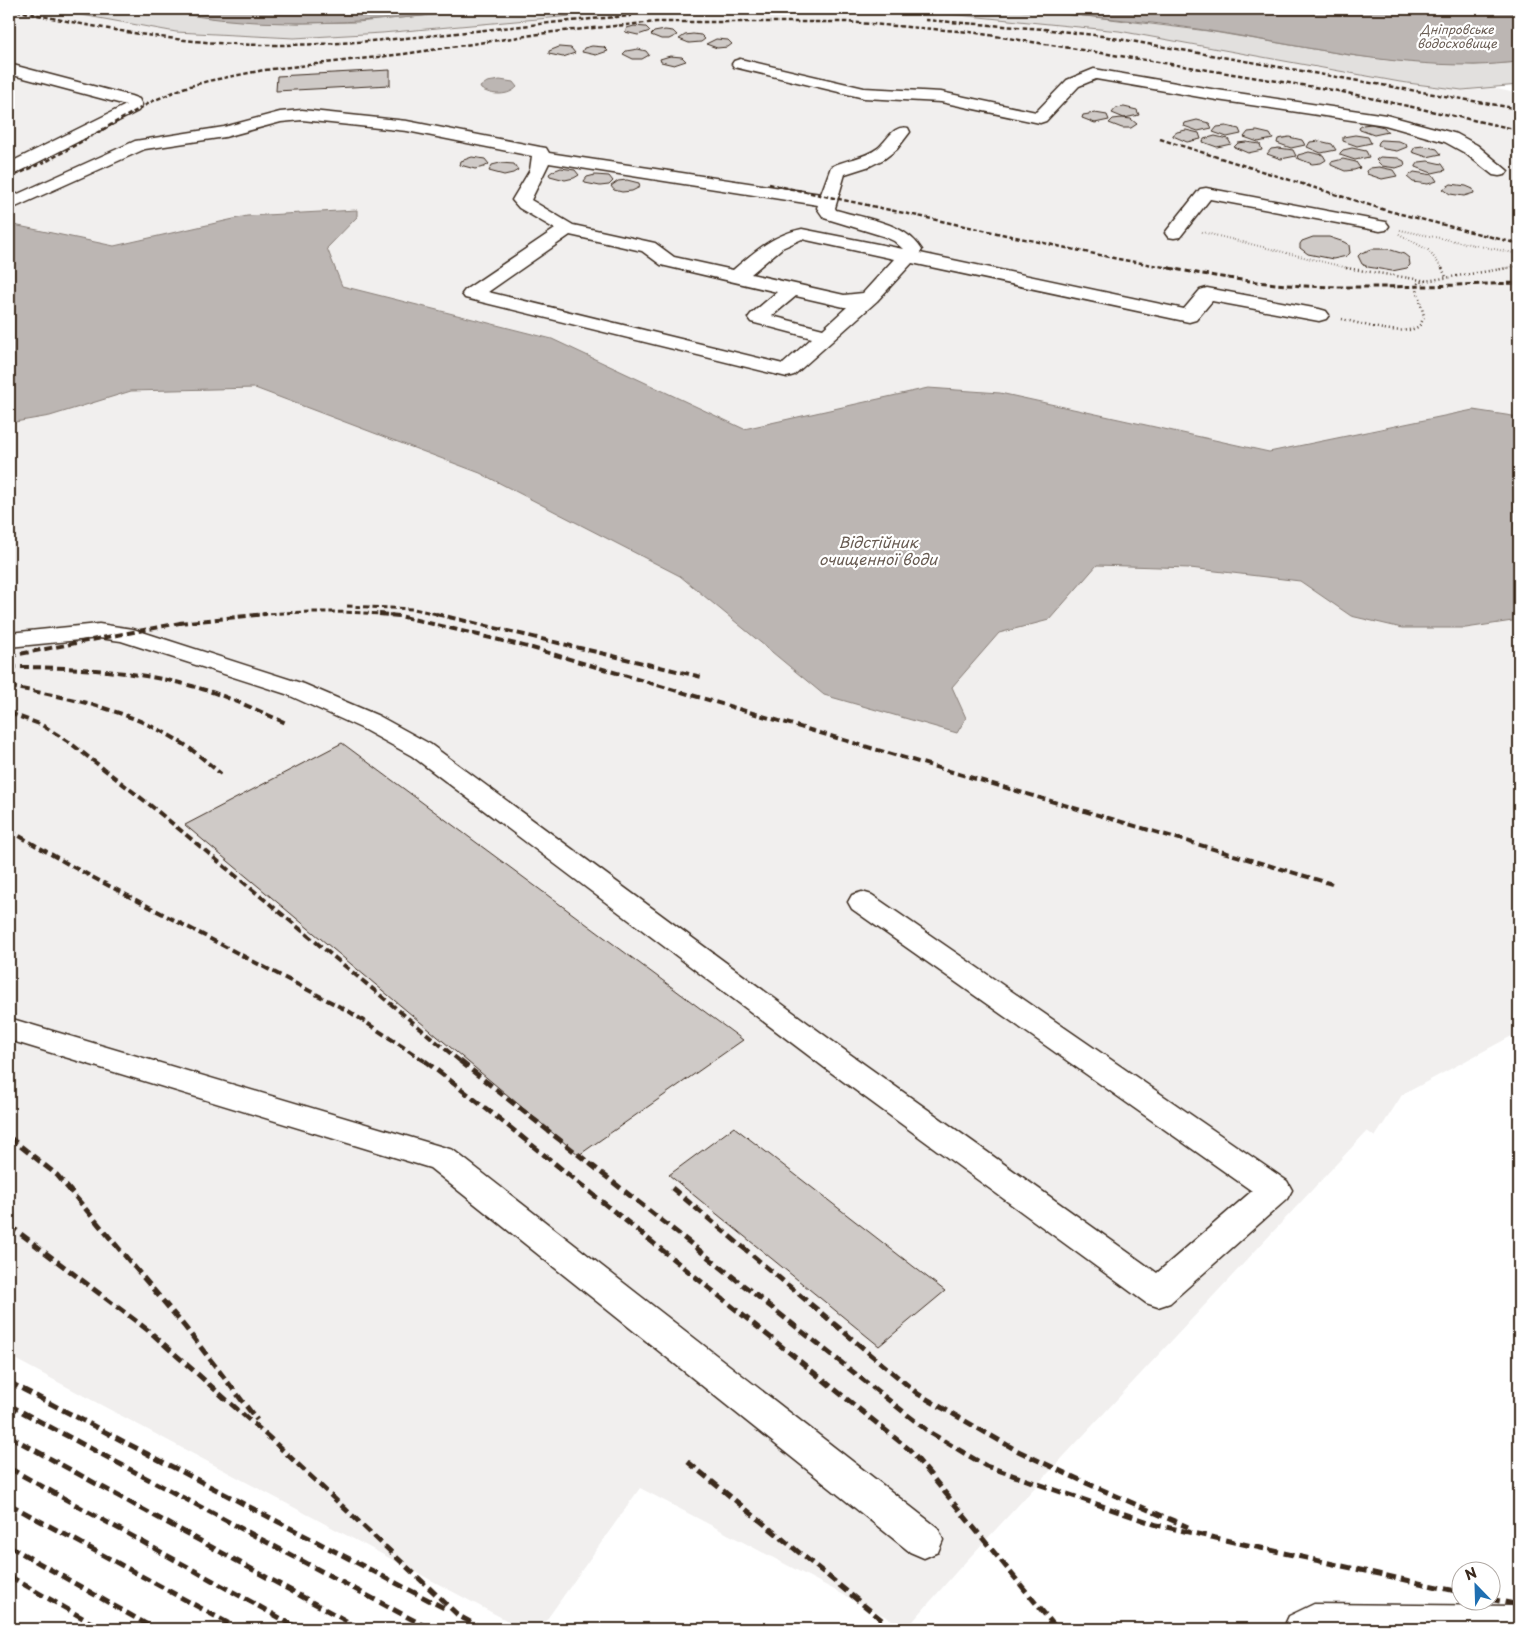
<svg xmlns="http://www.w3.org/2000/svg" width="1528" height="1638" viewBox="0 0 1528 1638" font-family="'Playpen Sans',sans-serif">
	<rect width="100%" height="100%" fill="#fff"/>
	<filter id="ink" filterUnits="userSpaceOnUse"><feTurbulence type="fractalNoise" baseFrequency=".02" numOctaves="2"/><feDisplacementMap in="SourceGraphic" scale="10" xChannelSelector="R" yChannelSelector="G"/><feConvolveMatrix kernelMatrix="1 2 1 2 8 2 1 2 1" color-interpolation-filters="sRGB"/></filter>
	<g filter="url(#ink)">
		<!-- built -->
		<path fill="#f1efee" d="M 9,9 L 49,9 L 176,32 L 294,38 L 382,33 L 649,9 L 850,9 L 959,15 L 1119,31 L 1400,82 L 1462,90 L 1489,87 L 1519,94 L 1519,1032 L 1402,1095 L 1375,1137 L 1367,1131 L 957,1571 L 907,1628 L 640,1488 L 540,1629 L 523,1629 L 9,1356 Z"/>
		<!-- green -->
		<g fill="#e2e0de" stroke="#8e857e">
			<path d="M 49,9 L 158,9 L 212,18 L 298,23 L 357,22 L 494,9 L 649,9 L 382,33 L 294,38 L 176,32 Z"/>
			<path d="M 850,9 L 1003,9 L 1086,16 L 1208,31 L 1349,55 L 1401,61 L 1474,65 L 1519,62 L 1519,85 L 1462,90 L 1400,82 L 1119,31 L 959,15 Z"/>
		</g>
		<!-- water -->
		<g fill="#bcb6b3" stroke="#887e77">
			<path d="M 158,9 L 494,9 C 383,20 268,34 158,9 Z"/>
			<path d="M 1003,9 L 1519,9 L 1519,62 C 1504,63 1489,65 1474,65 C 1385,66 1298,45 1210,31 C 1142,20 1072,15 1003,9 Z"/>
			<path d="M 500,80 L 513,82 L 517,87 C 509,96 492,96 481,89 L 480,87 L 487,82 Z"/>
			<path d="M 357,210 L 357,217 L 327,248 L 342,286 L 552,339 L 744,429 L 928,388 L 1000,393 L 1269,452 L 1473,410 L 1519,417 L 1519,620 L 1466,628 L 1402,628 L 1351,616 L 1300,581 L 1190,568 L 1097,565 L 1049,620 L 999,633 L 952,687 L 966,718 L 957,733 L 824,695 L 680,576 L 480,473 L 255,388 L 131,391 L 50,416 L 9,423 L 9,224 L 114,246 L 247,216 Z"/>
		</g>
		<!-- building -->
		<g fill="#cfcac7" stroke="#3b2a1e">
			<path d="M 634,26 L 646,27 L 650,31 L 638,35 L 625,32 L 627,28 Z"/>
			<path d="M 665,30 L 673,31 L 677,35 L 669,39 L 661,39 L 651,35 L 654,32 Z"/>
			<path d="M 693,34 L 701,35 L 705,39 L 701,42 L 689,43 L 679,39 L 685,35 Z"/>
			<path d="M 716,39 L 728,40 L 732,44 L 728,47 L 717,48 L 706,44 Z"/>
			<path d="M 592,46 L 604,47 L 608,51 L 596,55 L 582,52 L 584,48 Z"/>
			<path d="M 559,47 L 571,48 L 575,53 L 563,57 L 549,54 L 549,51 Z"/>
			<path d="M 638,49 L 646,51 L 649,55 L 642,59 L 633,59 L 623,54 L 626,51 Z"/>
			<path d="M 670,56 L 682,57 L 686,61 L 674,65 L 661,62 L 660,59 Z"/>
			<path d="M 390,70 L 390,85 L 276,91 L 277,76 Z"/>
			<path d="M 1124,107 L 1137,110 L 1139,115 L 1124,118 L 1112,113 L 1116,108 Z"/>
			<path d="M 1095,113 L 1107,115 L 1109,120 L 1095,123 L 1082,118 L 1083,115 Z"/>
			<path d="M 1122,118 L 1131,119 L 1137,124 L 1131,128 L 1122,128 L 1109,123 L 1113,119 Z"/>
			<path d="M 1197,120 L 1209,123 L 1212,128 L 1198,131 L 1184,126 L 1185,123 Z"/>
			<path d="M 1371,124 L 1384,127 L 1388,132 L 1374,135 L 1360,130 L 1359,128 L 1363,125 Z"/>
			<path d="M 1226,126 L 1239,129 L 1241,134 L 1227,137 L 1213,132 L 1217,127 Z"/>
			<path d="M 1186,130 L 1199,133 L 1201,139 L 1187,142 L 1173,136 L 1173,135 L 1177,132 Z"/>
			<path d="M 1257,131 L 1270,134 L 1273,139 L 1258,142 L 1244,137 L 1248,132 Z"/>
			<path d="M 1355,135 L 1368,137 L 1371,143 L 1357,146 L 1343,141 L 1343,137 Z"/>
			<path d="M 1215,136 L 1228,139 L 1231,144 L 1217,147 L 1203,142 L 1204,139 Z"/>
			<path d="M 1289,137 L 1302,140 L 1305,145 L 1291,148 L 1277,143 L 1278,139 Z"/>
			<path d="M 1381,140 L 1399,141 L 1406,144 L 1407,147 L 1397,151 L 1384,149 L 1378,145 L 1379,142 Z"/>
			<path d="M 1319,141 L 1332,144 L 1336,150 L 1321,153 L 1307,147 L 1310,142 Z"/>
			<path d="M 1246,142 L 1260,144 L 1262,150 L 1248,153 L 1234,147 L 1238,143 Z"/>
			<path d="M 1423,146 L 1437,149 L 1441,154 L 1427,157 L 1412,152 L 1415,147 Z"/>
			<path d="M 1279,148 L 1293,150 L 1296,156 L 1281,159 L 1267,154 L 1271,149 Z"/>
			<path d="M 1352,148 L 1366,151 L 1369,157 L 1355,160 L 1340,155 L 1340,153 L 1343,150 Z"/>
			<path d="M 1309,152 L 1323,155 L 1326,160 L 1321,163 L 1312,164 L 1297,158 L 1298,155 Z"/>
			<path d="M 472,157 L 485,159 L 489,164 L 484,167 L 475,169 L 460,165 L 461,161 Z"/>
			<path d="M 1380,157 L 1398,158 L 1404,161 L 1405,165 L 1396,168 L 1382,166 L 1376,160 Z"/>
			<path d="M 1343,159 L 1356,162 L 1360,168 L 1354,170 L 1345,171 L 1331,165 L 1331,162 Z"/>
			<path d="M 1428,161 L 1442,164 L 1446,170 L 1432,173 L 1416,167 L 1416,166 L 1419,162 Z"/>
			<path d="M 500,163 L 514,164 L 518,170 L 513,173 L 504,175 L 489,171 L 492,165 Z"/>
			<path d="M 1379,167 L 1393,170 L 1397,176 L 1382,179 L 1367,174 L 1366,171 L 1370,168 Z"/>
			<path d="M 561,168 L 575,170 L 579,175 L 574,178 L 565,180 L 550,176 L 549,174 L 553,171 Z"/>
			<path d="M 1414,172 L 1433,175 L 1437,181 L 1428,184 L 1413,182 L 1407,177 Z"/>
			<path d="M 595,175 L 609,176 L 613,181 L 609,185 L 600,186 L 585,183 L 584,181 L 587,177 Z"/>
			<path d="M 627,180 L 639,183 L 640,187 L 632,191 L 622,192 L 614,190 L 611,186 L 618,181 Z"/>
			<path d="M 1451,184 L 1466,186 L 1473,189 L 1474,193 L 1464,196 L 1450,194 L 1443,189 Z"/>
			<path d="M 1313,237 L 1329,237 L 1344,242 L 1349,245 L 1350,253 L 1347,256 L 1333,259 L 1308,254 L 1300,248 L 1300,244 L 1302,241 Z"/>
			<path d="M 1372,249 L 1388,249 L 1404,254 L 1409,258 L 1410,265 L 1407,268 L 1392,271 L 1368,267 L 1362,264 L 1358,256 L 1361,253 Z"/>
			<path d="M 342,743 L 743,1040 L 579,1155 L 185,825 Z"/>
			<path d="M 734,1127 L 945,1291 L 879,1346 L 669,1175 Z"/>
		</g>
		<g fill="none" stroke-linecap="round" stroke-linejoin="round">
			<!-- minor casing -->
			<g stroke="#3b2a1e" stroke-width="3">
				<g id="minor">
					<path d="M 740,59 L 864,88 L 941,92 L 1036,112 L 1067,80 L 1094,69 L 1217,90 L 1386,115 L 1457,134 L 1477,145 L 1508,171 L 1505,175 L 1499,176 L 1493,175 L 1465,153 L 1445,142 L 1385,125 L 1217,100 L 1096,79 L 1079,86 L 1046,121 L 1040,123 L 941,102 L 864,98 L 734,67 L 732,64 L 734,61 Z"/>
					<path d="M 9,64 L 131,96 L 139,99 L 142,105 L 138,111 L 15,174 L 9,175 L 9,163 L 126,105 L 9,74 Z"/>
					<path d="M 302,110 L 407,121 L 540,147 L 546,148 L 549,153 L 821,194 L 831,167 C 846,159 863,159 878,148 C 888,140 893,125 908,128 L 910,132 L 897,149 L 884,159 L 870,166 L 845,174 L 835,208 L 836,210 C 866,219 905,222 922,250 L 920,253 L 1184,309 L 1200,290 L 1207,288 L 1319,309 L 1326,311 L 1329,315 L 1326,319 L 1319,321 L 1212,301 L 1196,320 L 1189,322 L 912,263 L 877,301 L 794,375 L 787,377 L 465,298 L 462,294 L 465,290 L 555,229 L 519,208 L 512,200 L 530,170 L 532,156 L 407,131 L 302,120 L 281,122 L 225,137 L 145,149 L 9,210 L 9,198 L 135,141 L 224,127 L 280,112 ZM 549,163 L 818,205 L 817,208 L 824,218 L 883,236 L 894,241 L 903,249 L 802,229 C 773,235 755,251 733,270 L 674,257 L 655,243 L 573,225 L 531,200 ZM 570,235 L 642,251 L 661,265 L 777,292 L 751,314 L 748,318 L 751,322 L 812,338 L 783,364 L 488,292 ZM 802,239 L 894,259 L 863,293 L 844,295 L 751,274 L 782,248 ZM 796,296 L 844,307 L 847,307 L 823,329 L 772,316 Z"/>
					<path d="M 1206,188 L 1380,221 L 1386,222 L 1389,226 L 1386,230 L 1380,231 L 1210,199 L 1180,237 L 1174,238 L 1168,237 L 1165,233 L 1168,229 L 1200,189 Z"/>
					<path d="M 99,624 L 133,629 L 304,684 L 379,716 L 430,744 L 847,1052 L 1157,1273 L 1252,1191 L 852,909 L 848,902 L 852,895 L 862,892 L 872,895 L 1287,1181 L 1292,1190 L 1287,1199 L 1170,1303 L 1158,1307 L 1146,1303 L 825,1068 L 412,756 L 361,728 L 286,694 L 121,641 L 99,638 L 9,647 L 9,633 Z"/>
					<path d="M 9,1018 L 453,1150 L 938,1528 L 943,1540 L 938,1552 L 924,1558 L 910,1552 L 430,1168 L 9,1040 Z"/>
					<path d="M 1314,1604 L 1519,1606 L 1519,1629 L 1283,1629 L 1289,1616 Z"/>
				</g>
			</g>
			<!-- path-far1 -->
			<g stroke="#3b2a1e" stroke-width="2" stroke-dasharray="0.5 2.5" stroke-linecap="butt">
				<path d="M 1400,230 L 1519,254"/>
				<path d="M 1202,232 L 1352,269"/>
				<path d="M 1399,234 L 1428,250 L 1443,269"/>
				<path d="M 1500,269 L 1519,266"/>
			</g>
			<!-- path -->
			<g stroke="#3b2a1e" stroke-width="2.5" stroke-dasharray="1 3" stroke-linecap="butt">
				<path d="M 1346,268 L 1428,281"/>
				<path d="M 1442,268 L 1446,277"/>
				<path d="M 1342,319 C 1359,323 1403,338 1419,326 C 1421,324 1423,319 1424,316 L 1416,286 L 1419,282 L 1508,268"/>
			</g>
			<!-- minor -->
			<use href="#minor" fill="#fff" fill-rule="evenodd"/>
			<!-- rail-far3 -->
			<g stroke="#3b2a1e" stroke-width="2.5" stroke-dasharray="4.5 2.5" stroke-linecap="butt">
				<path d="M 10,9 C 96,28 184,45 272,45 C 392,45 511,24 631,16"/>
				<path d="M 756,13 L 796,14"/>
				<path d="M 925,20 L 1043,29 L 1102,36 L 1519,109"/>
				<path d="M 1160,139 L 1385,210 L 1519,244"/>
				<path d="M 9,178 L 49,160 L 153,101 L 183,88 L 208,81 L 264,70 L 404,54 L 553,32 L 656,22 L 846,22 L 970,32 L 1333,90 L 1519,130"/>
				<path d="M 769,184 L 1118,259 L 1176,269"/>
			</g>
			<!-- rail-far2 -->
			<g stroke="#3b2a1e" stroke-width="3" stroke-dasharray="5.5 3" stroke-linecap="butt">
				<path d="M 1169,268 C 1213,276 1260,284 1305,286 C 1376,289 1448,285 1519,283"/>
				<path d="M 347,606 L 414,609 L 441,615"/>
				<path d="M 253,615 C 301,611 346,611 393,615"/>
			</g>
			<!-- rail-far1 -->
			<g stroke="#3b2a1e" stroke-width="4" stroke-dasharray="8 4" stroke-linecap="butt">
				<path d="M 379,614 L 400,616 L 532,648 L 1332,884"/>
				<path d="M 436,614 L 702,677"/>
				<path d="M 179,623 L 266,614"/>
				<path d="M 9,656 L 185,622"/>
				<path d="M 9,667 C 70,667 132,670 192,686 C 225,695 257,710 288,724"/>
				<path d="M 9,687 C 69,697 130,710 182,743 C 196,752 208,763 221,774"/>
				<path d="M 9,713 L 42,725 L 69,742 L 150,805 L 461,1062"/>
				<path d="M 9,830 L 75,868 L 350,1012 L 426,1062"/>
			</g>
			<!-- rail -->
			<g stroke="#3b2a1e" stroke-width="5" stroke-dasharray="10 5" stroke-linecap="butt">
				<path d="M 425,1061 L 502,1121 L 910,1450 L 1057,1629"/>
				<path d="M 460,1061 L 929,1432 L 986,1466 L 1157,1525 L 1460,1592"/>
				<path d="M 9,1137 L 57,1175 L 185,1327 L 257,1420"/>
				<path d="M 672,1188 L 918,1394 L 1016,1450 L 1084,1482 L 1188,1527"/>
				<path d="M 9,1225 L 149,1331 L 273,1441 L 459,1616 L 483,1629"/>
				<path d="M 9,1382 L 446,1609"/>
				<path d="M 9,1405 L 430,1629"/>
				<path d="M 9,1436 L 361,1629"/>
				<path d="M 688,1462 L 893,1629"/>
				<path d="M 9,1468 L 300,1629"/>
				<path d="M 9,1504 L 239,1629"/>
				<path d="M 9,1546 L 155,1629"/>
				<path d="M 9,1576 L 102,1629"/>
				<path d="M 1490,1599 L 1519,1605"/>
				<path d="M 9,1624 L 18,1629"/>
			</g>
		</g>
	</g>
	<g text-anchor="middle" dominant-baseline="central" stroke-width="4.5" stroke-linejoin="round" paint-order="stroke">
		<!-- far-water labels -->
		<g font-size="12" font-style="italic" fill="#685b52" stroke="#fff">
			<text x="1457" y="29">Дніпровське<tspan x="1457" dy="14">водосховище</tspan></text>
		</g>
		<!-- water labels -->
		<g font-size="15" font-style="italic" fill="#685b52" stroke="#fff">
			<text x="878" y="541">Відстійник<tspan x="878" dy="17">очищенної води</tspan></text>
		</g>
	</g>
	<!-- margin -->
	<rect width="1528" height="1638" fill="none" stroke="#fff" stroke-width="30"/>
	<rect x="15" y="15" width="1498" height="1608" fill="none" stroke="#3b2a1e" stroke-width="2" filter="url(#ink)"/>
	<!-- north arrow -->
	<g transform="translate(1476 1586) rotate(337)"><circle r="24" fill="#ffffff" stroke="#b1aaa5"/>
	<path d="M0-4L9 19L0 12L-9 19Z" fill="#1f6fb2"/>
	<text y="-8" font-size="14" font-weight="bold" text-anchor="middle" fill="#3b2a1e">N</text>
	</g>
</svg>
